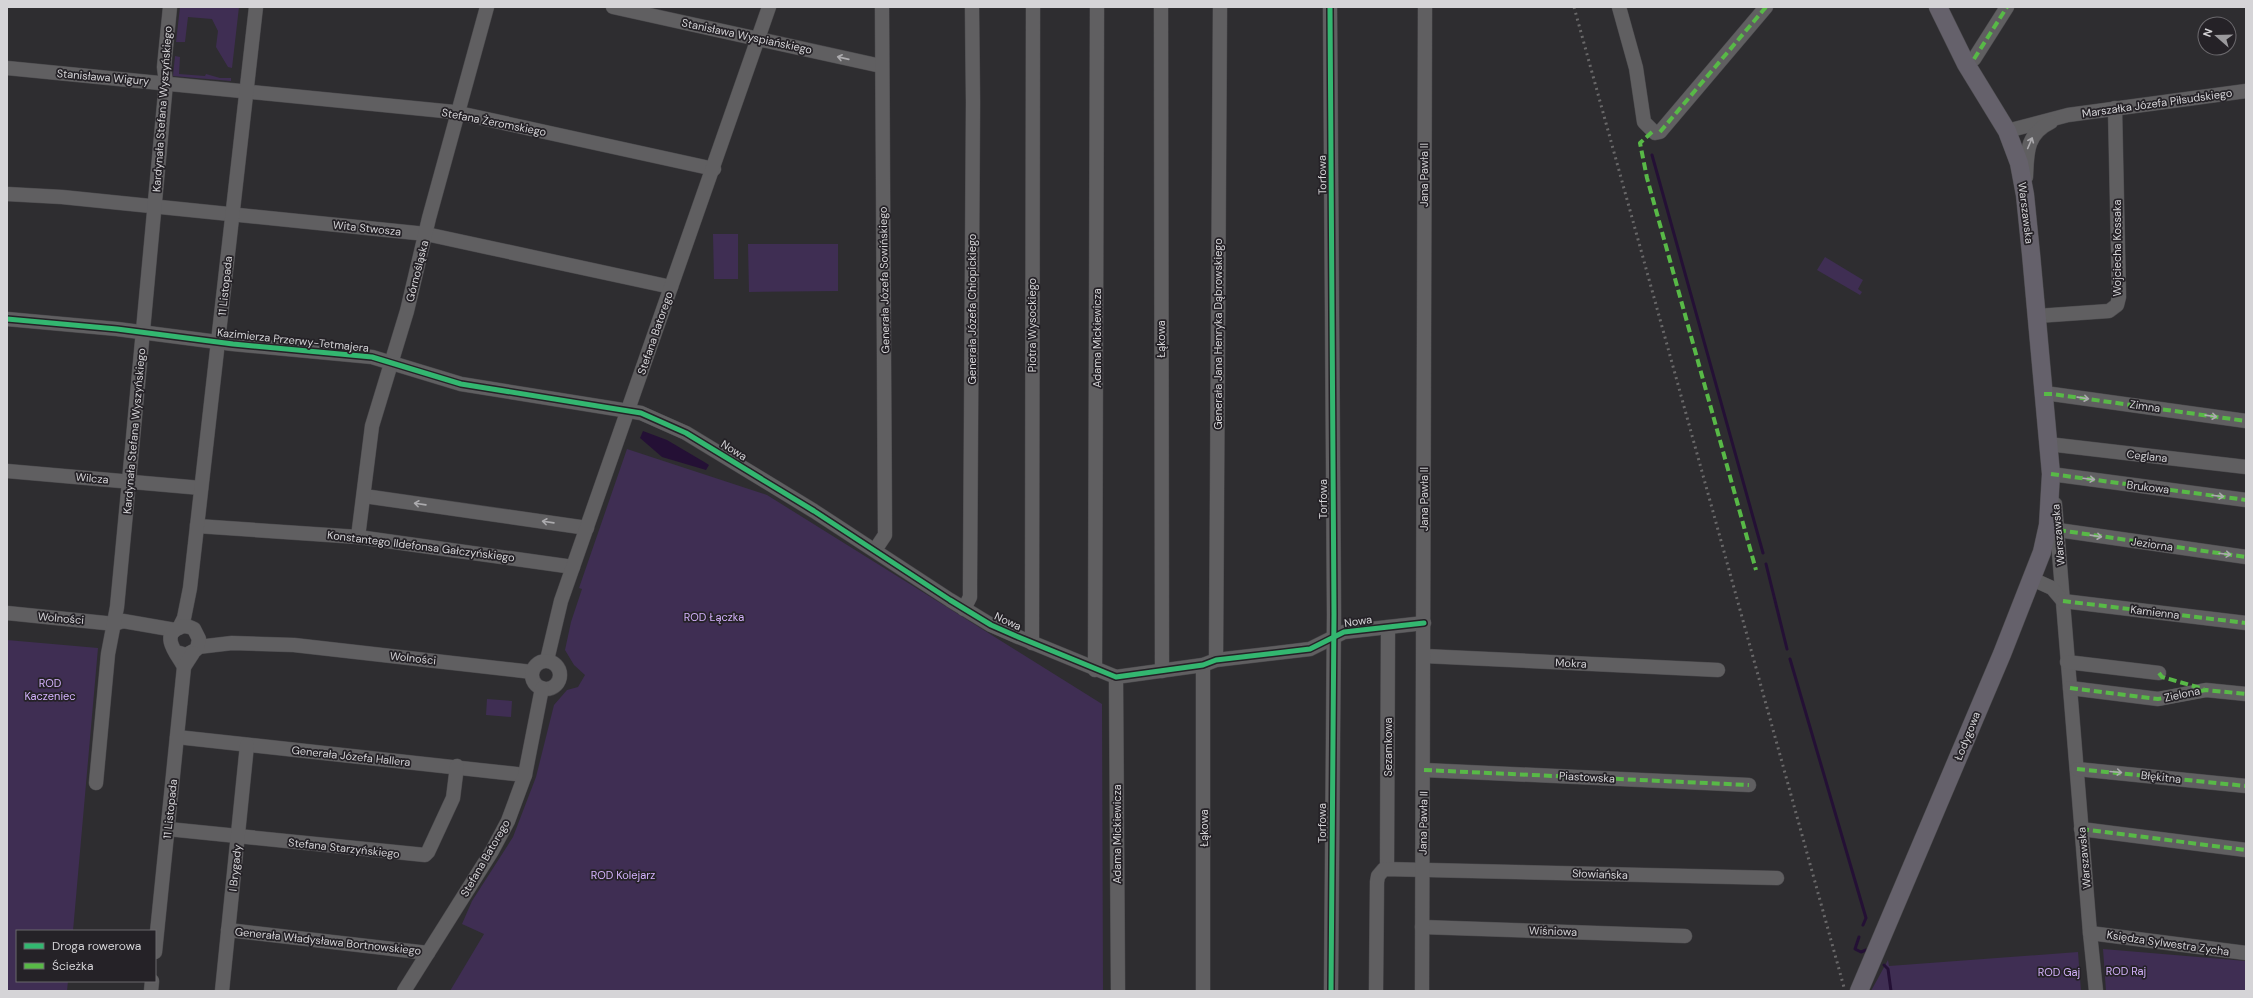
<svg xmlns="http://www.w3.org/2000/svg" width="2253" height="998" viewBox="0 0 2253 998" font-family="'DM Sans',sans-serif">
	<rect width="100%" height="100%" fill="#2e2d30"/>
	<!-- green -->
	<g fill="#3f2e53">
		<path d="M 180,7 L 239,7 L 232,68 L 228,67 L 216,47 L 218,31 L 212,19 L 188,17 L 185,42 L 176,42 Z"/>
		<path d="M 175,56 L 180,57 L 179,74 L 205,76 L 206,74 L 220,78 L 231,78 L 231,81 L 173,76 Z"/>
		<path d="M 713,234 L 738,234 L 738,279 L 714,279 Z"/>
		<path d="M 748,244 L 838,244 L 838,291 L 749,292 Z"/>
		<path d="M 1825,257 L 1863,280 L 1858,289 L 1862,292 L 1860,295 L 1817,270 Z"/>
		<path d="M 627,449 L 767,495 L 1102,704 L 1103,991 L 450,991 L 484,934 L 462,924 L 472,901 L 513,837 L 536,777 L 554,705 L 567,690 L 578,687 L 585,675 L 574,665 L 565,650 L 571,622 L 582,589 L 579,588 Z"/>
		<path d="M 7,640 L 98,648 L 73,931 L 17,931 L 17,981 L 68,981 L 67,991 L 7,991 Z"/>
		<path d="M 487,699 L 512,701 L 511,717 L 486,715 Z"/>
		<path d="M 2103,949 L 2246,961 L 2246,991 L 2106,991 Z"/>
		<path d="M 2078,952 L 2081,991 L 1871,991 L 1888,960 L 1889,966 Z"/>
	</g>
	<!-- water -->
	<path fill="#241035" d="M 643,431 L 667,440 L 706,463 L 709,465 L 706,470 L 662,457 L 640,438 Z"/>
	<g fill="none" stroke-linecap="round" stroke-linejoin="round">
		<!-- stream -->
		<g stroke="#241035" stroke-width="3">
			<path d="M 1652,155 L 1763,553"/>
			<path d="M 1766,564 L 1787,649"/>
			<path d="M 1790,659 L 1866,918 L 1863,925"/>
			<path d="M 1859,937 L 1855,949 L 1861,952 L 1866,950"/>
			<path d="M 1884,965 L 1888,969 L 1891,991"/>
		</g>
		<!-- minor casing -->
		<g stroke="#49484b" stroke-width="15">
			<g id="minor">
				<path d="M 613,7 L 881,66"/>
				<path d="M 1161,7 L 1162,671"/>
				<path d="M 1330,7 L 1334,614 L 1331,991"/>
				<path d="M 1619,7 L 1636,68 L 1644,122 L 1655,133 L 1660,132 L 1766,7"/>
				<path d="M 1974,59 L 2007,7"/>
				<path d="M 7,68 L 454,112 L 714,169"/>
				<path d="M 2007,131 L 2068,115 L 2246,91"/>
				<path d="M 2026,177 C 2027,153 2026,134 2051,122"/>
				<path d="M 7,194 L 62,197 L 426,234 L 671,287"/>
				<path d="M 2037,316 L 2109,311 L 2117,305 L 2119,297 L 2115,108"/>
				<path d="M 7,319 L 117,329 L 233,344 L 372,357 L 461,384 L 641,413 L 686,433 L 814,511 L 950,600 L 991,625 L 1016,636 L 1116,677 L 1203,665 L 1216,660 L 1310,649 L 1344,632 L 1424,623"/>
				<path d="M 2044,394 L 2052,394 L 2246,421"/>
				<path d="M 2048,444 L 2246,467"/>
				<path d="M 7,471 L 201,488"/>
				<path d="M 2052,483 L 2051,474 L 2246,500"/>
				<path d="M 364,496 L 587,528"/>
				<path d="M 2055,504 L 2090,933 L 2096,991"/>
				<path d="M 197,526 L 358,537 L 573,567"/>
				<path d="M 2058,530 L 2246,557"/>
				<path d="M 358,537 L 372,426 L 407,311 L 429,218 L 487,7"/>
				<path d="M 875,550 L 885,535 L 882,7"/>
				<path d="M 2032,579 L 2052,588 L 2063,601"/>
				<path d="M 2063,601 L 2246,623"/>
				<path d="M 964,609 L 970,597 L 970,585 L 973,103 L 972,7"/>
				<path d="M 7,613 L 115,624 L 123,621 L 175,630"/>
				<path d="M 179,628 L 184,618 L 190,588 L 256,7"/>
				<path d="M 1032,643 L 1033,7"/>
				<path d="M 198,647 L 232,643 L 294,645 L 532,672"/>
				<path d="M 176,652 L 186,655 L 197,649 L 199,639 L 194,629 C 189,626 184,625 178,628 C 160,637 179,656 184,667"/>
				<path d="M 1424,656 L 1718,670"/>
				<path d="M 547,660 L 561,601 L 769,7"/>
				<path d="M 1216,660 L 1220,7"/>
				<circle cx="546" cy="675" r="14"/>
				<path d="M 2067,662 L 2159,673"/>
				<path d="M 1095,670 L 1097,7"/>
				<path d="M 1116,677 L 1118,991"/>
				<path d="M 2070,688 L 2158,699 L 2206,690 L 2246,694"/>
				<path d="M 177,737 L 525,775"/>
				<path d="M 2077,769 L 2246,786"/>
				<path d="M 1424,770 L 1749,785"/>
				<path d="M 96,783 L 108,654 L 117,607 L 129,481 L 166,83 L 164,67 L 170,7"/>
				<path d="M 168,829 L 425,855 L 428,852 L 453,798 L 457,766"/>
				<path d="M 2081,829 L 2246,850"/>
				<path d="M 1387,868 L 1388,627"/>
				<path d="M 1422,927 L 1685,936"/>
				<path d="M 228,930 L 428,953"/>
				<path d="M 2090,933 L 2246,953"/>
				<path d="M 155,952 L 184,667 L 193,653"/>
				<path d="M 151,991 L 152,981"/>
				<path d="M 222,991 L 247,745"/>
				<path d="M 404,991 L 492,851 L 508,821 L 525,775 L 542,688"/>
				<path d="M 1203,991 L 1203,665"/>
				<path d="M 1376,991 L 1377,882 L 1378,876 L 1384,869 L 1777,878"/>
				<path d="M 1422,991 L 1425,7"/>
			</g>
		</g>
		<!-- major casing -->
		<g stroke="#49484b" stroke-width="19">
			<path id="major" d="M 1859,991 L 2002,654 L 2042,552 L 2048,525 L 2051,474 L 2031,254 L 2025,195 L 2019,163 L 2007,131 L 1966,64 L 1938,7"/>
		</g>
		<!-- minor -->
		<use href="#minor" stroke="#605f61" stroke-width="14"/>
		<!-- major -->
		<use href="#major" stroke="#65616b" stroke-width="18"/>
		<!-- rail -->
		<path stroke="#696869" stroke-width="3" stroke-dasharray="2 4" stroke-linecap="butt" d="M 1574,7 L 1845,991"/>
		<!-- quiet -->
		<g stroke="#58b947" stroke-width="4" stroke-dasharray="8 4" stroke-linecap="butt">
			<path d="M 1974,59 L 2007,7"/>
			<path d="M 1652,132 L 1640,143 L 1647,178 L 1756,570"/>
			<path d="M 1660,132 L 1766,7"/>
			<path d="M 2044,394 L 2052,394 L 2246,421"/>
			<path d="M 2051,474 L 2246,500"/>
			<path d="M 2058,530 L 2246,557"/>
			<path d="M 2063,601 L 2246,623"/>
			<path d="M 2159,673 L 2162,677 L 2204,689"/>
			<path d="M 2070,688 L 2158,699 L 2206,690 L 2246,694"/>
			<path d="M 2077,769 L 2246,786"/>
			<path d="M 1424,770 L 1749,785"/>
			<path d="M 2081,829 L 2246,850"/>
		</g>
		<!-- cycleway casing -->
		<g stroke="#252227" stroke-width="8">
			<g id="cycleway">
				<path d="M 1330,7 L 1334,614 L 1331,991"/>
				<path d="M 7,319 L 117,329 L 233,344 L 372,357 L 461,384 L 641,413 L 686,433 L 814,511 L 950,600 L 991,625 L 1016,636 L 1116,677 L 1203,665 L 1216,660 L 1310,649 L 1344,632 L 1424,623"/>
			</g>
		</g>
		<!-- cycleway -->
		<use href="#cycleway" stroke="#33b770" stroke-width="5"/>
	</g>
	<!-- one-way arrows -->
	<defs><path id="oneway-shaft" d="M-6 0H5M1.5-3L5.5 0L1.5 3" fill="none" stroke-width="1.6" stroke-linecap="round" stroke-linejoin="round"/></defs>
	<g stroke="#acabae">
		<use href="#oneway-shaft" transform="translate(843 58) rotate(-167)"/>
		<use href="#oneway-shaft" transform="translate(2030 143) rotate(-67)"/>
		<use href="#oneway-shaft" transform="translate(2083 398) rotate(8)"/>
		<use href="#oneway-shaft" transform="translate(2211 416) rotate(8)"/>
		<use href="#oneway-shaft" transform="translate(2089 479) rotate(7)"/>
		<use href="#oneway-shaft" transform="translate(2218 496) rotate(7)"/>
		<use href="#oneway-shaft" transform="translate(420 504) rotate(-172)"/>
		<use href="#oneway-shaft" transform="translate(548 522) rotate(-172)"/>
		<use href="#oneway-shaft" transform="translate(2096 536) rotate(8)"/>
		<use href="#oneway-shaft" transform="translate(2225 554) rotate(7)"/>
		<use href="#oneway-shaft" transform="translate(2116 772) rotate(5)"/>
	</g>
	<g text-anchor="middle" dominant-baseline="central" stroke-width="3.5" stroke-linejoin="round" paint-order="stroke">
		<!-- street labels -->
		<g font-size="11" fill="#d5d4d7" stroke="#252227">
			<text transform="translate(747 36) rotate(12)">Stanisława Wyspiańskiego</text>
			<text transform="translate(103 77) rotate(5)">Stanisława Wigury</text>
			<text transform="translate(2157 103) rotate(-8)">Marszałka Józefa Piłsudskiego</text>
			<text transform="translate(162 109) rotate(-86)">Kardynała Stefana Wyszyńskiego</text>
			<text transform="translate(494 122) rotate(11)">Stefana Żeromskiego</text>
			<text transform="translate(1322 175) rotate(-91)">Torfowa</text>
			<text transform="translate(1424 175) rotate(-90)">Jana Pawła II</text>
			<text transform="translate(2026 213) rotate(83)">Warszawska</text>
			<text transform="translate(367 228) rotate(6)">Wita Stwosza</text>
			<text transform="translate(2117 248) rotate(-90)">Wojciecha Kossaka</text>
			<text transform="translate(417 271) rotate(-76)">Górnośląska</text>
			<text transform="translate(884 280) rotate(-91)">Generała Józefa Sowińskiego</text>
			<text transform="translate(225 286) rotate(-84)">11 Listopada</text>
			<text transform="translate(972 309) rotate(-90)">Generała Józefa Chłopickiego</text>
			<text transform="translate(1032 325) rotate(-90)">Piotra Wysockiego</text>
			<text transform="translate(655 333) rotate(-71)">Stefana Batorego</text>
			<text transform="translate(1218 334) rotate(-90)">Generała Jana Henryka Dąbrowskiego</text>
			<text transform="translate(1097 338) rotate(-90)">Adama Mickiewicza</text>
			<text transform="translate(1161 339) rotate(-90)">Łąkowa</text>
			<text transform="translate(293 340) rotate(6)">Kazimierza Przerwy-Tetmajera</text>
			<text transform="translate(2145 406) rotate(8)">Zimna</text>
			<text transform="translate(134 431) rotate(-85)">Kardynała Stefana Wyszyńskiego</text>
			<text transform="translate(734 450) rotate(32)">Nowa</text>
			<text transform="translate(2147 456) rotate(6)">Ceglana</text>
			<text transform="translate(92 478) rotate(5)">Wilcza</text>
			<text transform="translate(2148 487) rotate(7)">Brukowa</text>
			<text transform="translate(1323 499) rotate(-90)">Torfowa</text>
			<text transform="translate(1424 499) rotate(-90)">Jana Pawła II</text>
			<text transform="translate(2058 535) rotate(-95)">Warszawska</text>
			<text transform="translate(2152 544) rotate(8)">Jeziorna</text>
			<text transform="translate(421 546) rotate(7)">Konstantego Ildefonsa Gałczyńskiego</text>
			<text transform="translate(2155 612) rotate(7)">Kamienna</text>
			<text transform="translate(61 618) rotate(5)">Wolności</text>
			<text transform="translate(1008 621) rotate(25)">Nowa</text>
			<text transform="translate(1358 621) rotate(-8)">Nowa</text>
			<text transform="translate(413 658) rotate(6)">Wolności</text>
			<text transform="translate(1571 663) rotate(3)">Mokra</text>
			<text transform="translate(2182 694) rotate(-12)">Zielona</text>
			<text transform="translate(1967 736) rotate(-68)">Łodygowa</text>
			<text transform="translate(1388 747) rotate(-90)">Sezamkowa</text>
			<text transform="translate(351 756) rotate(6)">Generała Józefa Hallera</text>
			<text transform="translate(1587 777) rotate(3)">Piastowska</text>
			<text transform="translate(2161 777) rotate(6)">Błękitna</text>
			<text transform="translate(170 809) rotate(-84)">11 Listopada</text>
			<text transform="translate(1322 823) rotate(-90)">Torfowa</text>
			<text transform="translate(1423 823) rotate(-89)">Jana Pawła II</text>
			<text transform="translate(1204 828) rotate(-90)">Łąkowa</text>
			<text transform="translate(1117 834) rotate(-90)">Adama Mickiewicza</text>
			<text transform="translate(344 848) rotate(6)">Stefana Starzyńskiego</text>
			<text transform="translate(485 858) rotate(-60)">Stefana Batorego</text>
			<text transform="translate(2084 858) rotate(-95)">Warszawska</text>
			<text transform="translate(235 868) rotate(-84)">I Brygady</text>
			<text transform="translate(1600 874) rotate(2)">Słowiańska</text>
			<text transform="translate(1553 931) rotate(2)">Wiśniowa</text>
			<text transform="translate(328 941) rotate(6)">Generała Władysława Bortnowskiego</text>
			<text transform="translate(2168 943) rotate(8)">Księdza Sylwestra Zycha</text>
		</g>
		<!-- park labels -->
		<g font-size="11" fill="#d3b1fb" stroke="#252227">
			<text x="714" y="617">ROD Łączka</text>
			<text x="50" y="683">ROD<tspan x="50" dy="13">Kaczeniec</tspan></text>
			<text x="623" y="875">ROD Kolejarz</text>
			<text x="2126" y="971">ROD Raj</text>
			<text x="2059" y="972">ROD Gaj</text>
		</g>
	</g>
	<!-- border -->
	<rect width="2253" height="998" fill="none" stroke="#d5d4d7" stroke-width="16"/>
	<!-- legend -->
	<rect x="16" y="930" width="140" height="52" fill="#252227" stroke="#6b696d"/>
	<rect x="24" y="943" width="20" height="6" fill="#33b770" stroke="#6b696d"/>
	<text x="52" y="950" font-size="12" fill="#d5d4d7">Droga rowerowa</text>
	<rect x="24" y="963" width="20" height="6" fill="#58b947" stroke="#6b696d"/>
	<text x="52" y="970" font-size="12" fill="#d5d4d7">Ścieżka</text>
	<!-- north arrow -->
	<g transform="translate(2217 36) rotate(290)"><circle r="19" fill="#252227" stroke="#6b696d"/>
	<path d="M0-3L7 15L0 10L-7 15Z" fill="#9b9a9d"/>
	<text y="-6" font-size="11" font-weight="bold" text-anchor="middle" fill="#d5d4d7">N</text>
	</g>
</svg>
